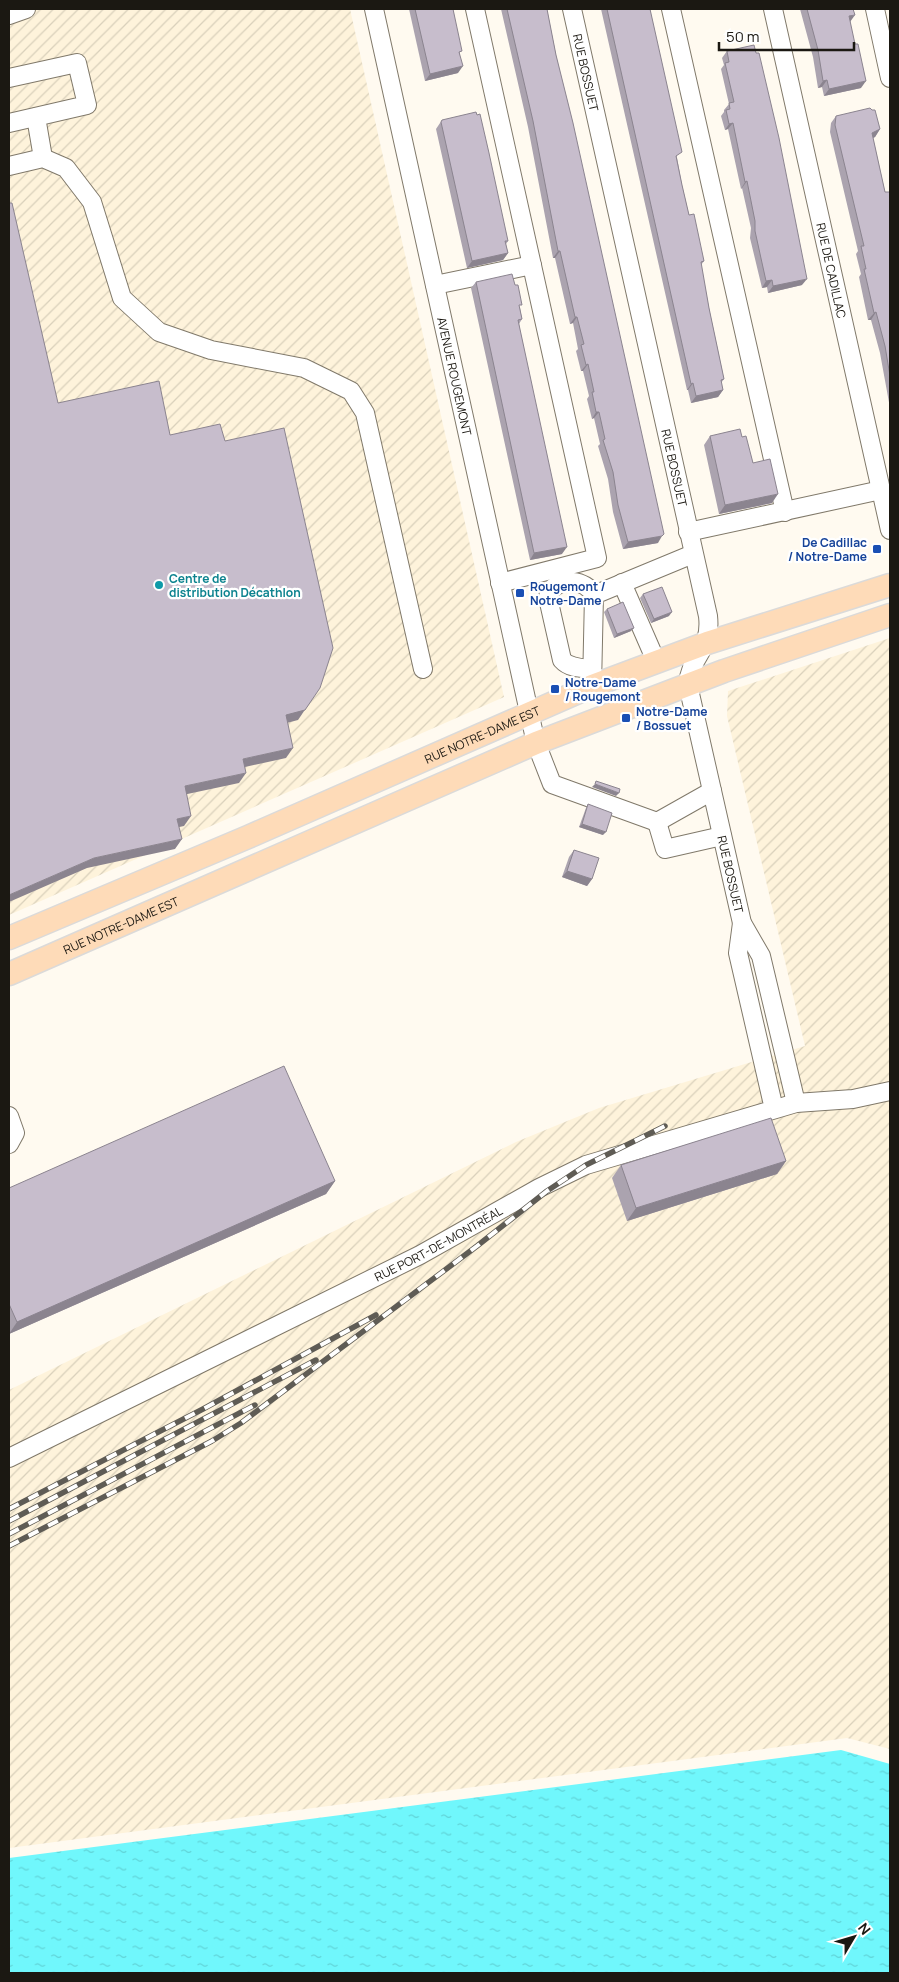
<svg xmlns="http://www.w3.org/2000/svg" width="899" height="1982" viewBox="0 0 899 1982" font-family="Manrope,sans-serif">
	<defs>
		<pattern id="industrial-furrows" width="10" height="10" patternUnits="userSpaceOnUse" patternTransform="scale(1.25)"><rect width="10" height="10" fill="#fef3db"/><path d="M-1 1l2-2M0 10L10 0M9 11l2-2" fill="none" stroke="#d9d0bb"/></pattern>
		<pattern id="water-ripples" width="26" height="14" patternUnits="userSpaceOnUse" patternTransform="scale(1.25)"><rect width="26" height="14" fill="#70f7fc"/><path d="M2 4q2-2 4 0t4 0M15 11q2-2 4 0t4 0" fill="none" stroke="#60d3d7"/></pattern>
	</defs>
	<rect width="100%" height="100%" fill="#fffaf0"/>
	<!-- industrial -->
	<g fill="url(#industrial-furrows)">
		<path d="M 9,9 L 350,9 L 504,697 L 9,915 Z"/>
		<path d="M 890,638 L 890,1749 L 847,1738 L 9,1848 L 9,1390 L 516,1142 L 599,1108 L 805,1046 L 727,716 L 728,691 Z"/>
	</g>
	<!-- water -->
	<path fill="url(#water-ripples)" d="M 841,1750 L 890,1764 L 890,1973 L 9,1973 L 9,1858 Z"/>
	<g fill="none" stroke-linecap="round" stroke-linejoin="round">
		<!-- minor casing -->
		<g stroke="#80796a" stroke-width="20">
			<g id="minor">
				<path id="s1" d="M 374,9 L 529,712 L 536,743 L 552,784 L 657,822 L 712,791"/>
				<path d="M 475,9 L 597,558 L 500,583"/>
				<path id="s2" d="M 572,9 L 708,616 C 712,651 690,655 688,685 L 742,923 L 761,956 L 796,1103"/>
				<path d="M 671,9 L 785,512"/>
				<path id="s3" d="M 773,9 L 890,530"/>
				<path d="M 875,9 L 890,78"/>
				<path d="M 9,15 L 26,9"/>
				<path d="M 9,78 L 77,63 L 87,105 L 9,123"/>
				<path d="M 36,117 L 43,158"/>
				<path d="M 9,166 L 43,158 L 66,168 L 92,202 L 122,298 L 159,332 L 211,350 L 304,368 L 351,391 L 365,413 L 423,669"/>
				<path d="M 435,285 L 532,265"/>
				<path d="M 688,532 L 881,490"/>
				<path d="M 622,583 L 656,661"/>
				<path d="M 591,669 C 581,668 569,668 562,660 L 548,598 L 549,592 C 561,577 585,579 594,595"/>
				<path d="M 592,686 L 594,595 L 693,554"/>
				<path d="M 657,822 L 665,849 L 722,836"/>
				<path d="M 742,923 L 738,953 L 774,1109"/>
				<path d="M 9,1116 L 15,1133 L 9,1144"/>
				<path id="s4" d="M 9,1458 L 420,1255 L 539,1188 L 586,1165 L 796,1103 L 853,1099 L 890,1091"/>
			</g>
		</g>
		<!-- major casing -->
		<g stroke="#dbdad9" stroke-width="25">
			<g id="major">
				<path id="s5" d="M 9,938 L 248,837 L 592,686 L 707,643 L 890,585"/>
				<path id="s6" d="M 9,974 L 536,743 L 724,671 L 890,615"/>
			</g>
		</g>
		<!-- minor -->
		<use href="#minor" stroke="#fff" stroke-width="18"/>
		<!-- major -->
		<use href="#major" stroke="#fedbb8" stroke-width="22"/>
		<!-- rail casing -->
		<g stroke="#5f5c55" stroke-width="5.5">
			<g id="rail">
				<path d="M 9,1509 L 203,1409 L 376,1315"/>
				<path d="M 9,1521 L 316,1360"/>
				<path d="M 9,1534 L 255,1405"/>
				<path d="M 9,1546 L 212,1441 L 241,1423 L 477,1246 L 547,1191 L 586,1165 L 665,1126"/>
			</g>
		</g>
		<!-- rail -->
		<use href="#rail" stroke="#fff" stroke-width="4" stroke-dasharray="11" stroke-linecap="butt"/>
	</g>
	<!-- wall -->
	<g fill="#aba3af">
		<path d="M 409,9 L 453,9 L 460,54 L 458,73 L 425,81 Z"/>
		<path d="M 501,9 L 547,9 L 556,55 L 658,543 L 623,549 L 613,512 L 608,479 L 598,446 L 600,444 L 594,418 L 592,419 L 587,399 L 589,396 L 583,371 L 581,371 L 576,351 L 578,349 L 573,323 L 570,324 L 555,258 L 553,258 L 528,127 Z"/>
		<path d="M 601,9 L 650,9 L 682,185 L 689,215 L 704,261 L 701,265 L 709,308 L 724,379 L 721,383 L 723,390 L 718,397 L 691,403 L 688,390 L 687,390 Z"/>
		<path d="M 800,9 L 853,9 L 850,22 L 861,88 L 824,96 L 822,87 L 818,88 L 813,57 Z"/>
		<path d="M 727,51 L 802,285 L 768,293 L 767,287 L 762,288 L 750,238 L 751,228 L 742,188 L 741,189 L 728,129 L 725,130 L 721,116 L 724,112 L 724,110 L 729,104 L 721,69 L 724,65 L 722,58 Z"/>
		<path d="M 836,116 L 880,129 L 875,137 L 873,138 L 885,192 L 890,192 L 890,408 L 880,353 L 871,320 L 868,320 L 859,277 L 861,274 L 856,254 L 858,251 L 830,132 L 831,123 Z"/>
		<path d="M 442,120 L 508,241 L 506,244 L 508,253 L 503,260 L 467,268 L 436,129 Z"/>
		<path d="M 476,282 L 520,308 L 522,319 L 519,324 L 562,554 L 530,560 L 471,288 Z"/>
		<path d="M 710,436 L 742,437 L 753,463 L 772,503 L 719,514 L 704,445 Z"/>
		<path d="M 643,594 L 669,616 L 651,623 L 640,598 Z"/>
		<path d="M 607,609 L 631,631 L 614,638 L 604,612 Z"/>
		<path d="M 588,804 L 603,835 L 579,827 L 586,808 Z"/>
		<path d="M 574,850 L 592,879 L 587,886 L 562,877 L 569,857 Z"/>
		<path d="M 786,1161 L 777,1174 L 627,1221 L 612,1178 L 621,1165 Z"/>
		<path d="M 335,1181 L 326,1194 L 9,1334 L 9,1188 Z"/>
	</g>
	<!-- shaded-wall -->
	<g fill="#8b848f">
		<path d="M 855,15 L 850,22 L 849,16 Z"/>
		<path d="M 463,66 L 458,73 L 425,81 L 430,74 Z"/>
		<path d="M 827,80 L 822,87 L 818,88 L 823,81 Z"/>
		<path d="M 866,81 L 861,88 L 824,96 L 829,89 Z"/>
		<path d="M 733,123 L 728,129 L 725,130 L 729,124 Z"/>
		<path d="M 880,129 L 875,137 L 866,141 L 872,133 Z"/>
		<path d="M 747,181 L 742,188 L 741,189 L 745,182 Z"/>
		<path d="M 558,251 L 560,251 L 555,258 L 553,258 Z"/>
		<path d="M 508,253 L 503,260 L 467,268 L 472,261 Z"/>
		<path d="M 807,279 L 802,285 L 768,293 L 773,286 Z"/>
		<path d="M 772,280 L 767,287 L 762,288 L 766,281 Z"/>
		<path d="M 876,312 L 871,320 L 868,320 L 874,313 Z"/>
		<path d="M 575,317 L 577,317 L 573,323 L 570,324 Z"/>
		<path d="M 588,364 L 583,371 L 581,371 L 586,365 Z"/>
		<path d="M 693,383 L 688,390 L 687,390 L 691,384 Z"/>
		<path d="M 723,390 L 718,397 L 691,403 L 696,396 Z"/>
		<path d="M 596,412 L 599,412 L 594,418 L 592,419 Z"/>
		<path d="M 778,494 L 772,503 L 719,514 L 725,505 Z"/>
		<path d="M 662,536 L 658,543 L 623,549 L 628,542 Z"/>
		<path d="M 567,547 L 562,554 L 530,560 L 534,553 Z"/>
		<path d="M 672,612 L 669,616 L 651,623 L 654,619 Z"/>
		<path d="M 634,628 L 631,631 L 614,638 L 617,634 Z"/>
		<path d="M 313,698 L 298,720 L 279,725 L 286,715 Z"/>
		<path d="M 293,748 L 286,758 L 236,769 L 243,759 Z"/>
		<path d="M 246,773 L 239,783 L 178,796 L 185,786 Z"/>
		<path d="M 595,784 L 619,793 L 616,796 L 592,787 Z"/>
		<path d="M 191,816 L 184,826 L 170,829 L 177,819 Z"/>
		<path d="M 582,824 L 606,832 L 603,835 L 579,827 Z"/>
		<path d="M 182,839 L 175,849 L 87,868 L 9,902 L 9,895 L 94,858 Z"/>
		<path d="M 567,871 L 592,879 L 587,886 L 562,877 Z"/>
		<path d="M 786,1161 L 777,1174 L 627,1221 L 636,1208 Z"/>
		<path d="M 335,1181 L 326,1194 L 9,1334 L 17,1322 Z"/>
	</g>
	<!-- building -->
	<g fill="#c7bdcc" stroke="#8b848f">
		<path d="M 415,9 L 453,9 L 462,51 L 459,52 L 463,66 L 430,74 Z"/>
		<path d="M 507,9 L 547,9 L 556,55 L 573,123 L 664,534 L 662,536 L 628,542 L 618,505 L 613,472 L 603,440 L 605,439 L 599,412 L 596,412 L 592,392 L 594,392 L 588,364 L 586,365 L 581,345 L 584,344 L 577,317 L 575,317 L 560,251 L 558,251 L 533,121 Z"/>
		<path d="M 607,9 L 650,9 L 682,152 L 676,156 L 682,185 L 689,215 L 694,214 L 704,261 L 701,262 L 709,308 L 724,379 L 721,380 L 723,390 L 696,396 L 693,383 L 691,384 Z"/>
		<path d="M 807,9 L 853,9 L 855,15 L 849,16 L 855,44 L 858,44 L 866,81 L 829,89 L 827,80 L 823,81 L 818,50 Z"/>
		<path d="M 754,45 L 756,53 L 759,53 L 779,138 L 807,279 L 773,286 L 772,280 L 766,281 L 755,231 L 755,221 L 747,181 L 745,182 L 733,123 L 729,124 L 726,110 L 730,109 L 729,103 L 734,102 L 725,63 L 729,62 L 727,51 Z"/>
		<path d="M 870,108 L 872,110 L 875,110 L 880,129 L 872,133 L 885,192 L 890,192 L 890,376 L 885,346 L 876,312 L 874,313 L 864,269 L 866,269 L 861,246 L 864,246 L 835,125 L 836,116 Z"/>
		<path d="M 476,112 L 477,115 L 480,114 L 489,153 L 508,241 L 505,241 L 508,253 L 472,261 L 441,122 L 442,120 Z"/>
		<path d="M 9,203 L 12,203 L 58,403 L 159,381 L 170,435 L 220,424 L 225,441 L 284,428 L 333,648 L 320,688 L 305,710 L 286,715 L 293,748 L 243,759 L 246,773 L 185,786 L 191,816 L 177,819 L 182,839 L 94,858 L 9,895 Z"/>
		<path d="M 512,274 L 515,285 L 518,285 L 522,305 L 519,305 L 522,319 L 518,320 L 567,547 L 534,553 L 476,282 Z"/>
		<path d="M 740,429 L 742,437 L 746,436 L 753,463 L 770,459 L 778,494 L 725,505 L 710,436 Z"/>
		<path d="M 662,587 L 672,612 L 654,619 L 643,594 Z"/>
		<path d="M 623,602 L 634,628 L 617,634 L 607,609 Z"/>
		<path d="M 596,781 L 620,789 L 619,793 L 595,784 Z"/>
		<path d="M 588,804 L 612,813 L 606,832 L 582,824 Z"/>
		<path d="M 574,850 L 599,858 L 592,879 L 567,871 Z"/>
		<path d="M 284,1066 L 335,1181 L 17,1322 L 9,1304 L 9,1188 Z"/>
		<path d="M 771,1118 L 786,1161 L 636,1208 L 621,1165 Z"/>
	</g>
	<!-- markers -->
	<g fill="#1a4fb4" stroke="#fff" stroke-width="2">
		<rect x="872" y="544" width="10" height="10" rx="2.5"/>
		<rect x="515" y="588" width="10" height="10" rx="2.5"/>
		<rect x="550" y="684" width="10" height="10" rx="2.5"/>
		<rect x="621" y="713" width="10" height="10" rx="2.5"/>
	</g>
	<circle fill="#0f9aa8" stroke="#fff" stroke-width="2" cx="159" cy="585" r="5"/>
	<g text-anchor="middle" dominant-baseline="central" stroke-width="4.5" stroke-linejoin="round" paint-order="stroke">
		<!-- street labels -->
		<g font-size="12" fill="#1b1812" stroke="#fff">
			<text stroke="none"><textPath href="#s2" startOffset="65">RUE BOSSUET</textPath></text>
			<text stroke="none"><textPath href="#s3" startOffset="268">RUE DE CADILLAC</textPath></text>
			<text stroke="none"><textPath href="#s1" startOffset="376">AVENUE ROUGEMONT</textPath></text>
			<text stroke="none"><textPath href="#s2" startOffset="470">RUE BOSSUET</textPath></text>
			<text stroke="none"><textPath href="#s5" startOffset="515">RUE NOTRE-DAME EST</textPath></text>
			<text stroke="none"><textPath href="#s2" startOffset="889">RUE BOSSUET</textPath></text>
			<text stroke="none"><textPath href="#s6" startOffset="122">RUE NOTRE-DAME EST</textPath></text>
			<text stroke="none"><textPath href="#s4" startOffset="480">RUE PORT-DE-MONTRÉAL</textPath></text>
		</g>
		<!-- transit labels -->
		<g font-size="12" font-weight="bold" fill="#164399" stroke="#fff" text-anchor="start">
			<text x="867" y="542" text-anchor="end">De Cadillac<tspan x="867" dy="14">/ Notre-Dame</tspan></text>
			<text x="530" y="586">Rougemont /<tspan x="530" dy="14">Notre-Dame</tspan></text>
			<text x="565" y="682">Notre-Dame<tspan x="565" dy="14">/ Rougemont</tspan></text>
			<text x="636" y="711">Notre-Dame<tspan x="636" dy="14">/ Bossuet</tspan></text>
		</g>
		<!-- culture labels -->
		<g font-size="12" font-weight="bold" fill="#0d838f" stroke="#fff" text-anchor="start">
			<text x="169" y="578">Centre de<tspan x="169" dy="14">distribution Décathlon</tspan></text>
		</g>
	</g>
	<!-- border -->
	<rect width="899" height="1982" fill="none" stroke="#1b1812" stroke-width="20"/>
	<!-- north arrow -->
	<g transform="translate(854 1937) rotate(52)" stroke="#ffffff" stroke-width="4" paint-order="stroke">
	<path d="M0-4L9 19L0 12L-9 19Z" fill="#1b1812"/>
	<text y="-8" font-size="14" font-weight="bold" text-anchor="middle" fill="#1b1812">N</text>
	</g>
	<!-- scale -->
	<path d="M719 42v8h135v-8" fill="none" stroke="#1b1812" stroke-width="2.5"/>
	<text x="726" y="42" font-size="15" fill="#1b1812" stroke="#ffffff" stroke-width="4" paint-order="stroke">50 m</text>
</svg>
